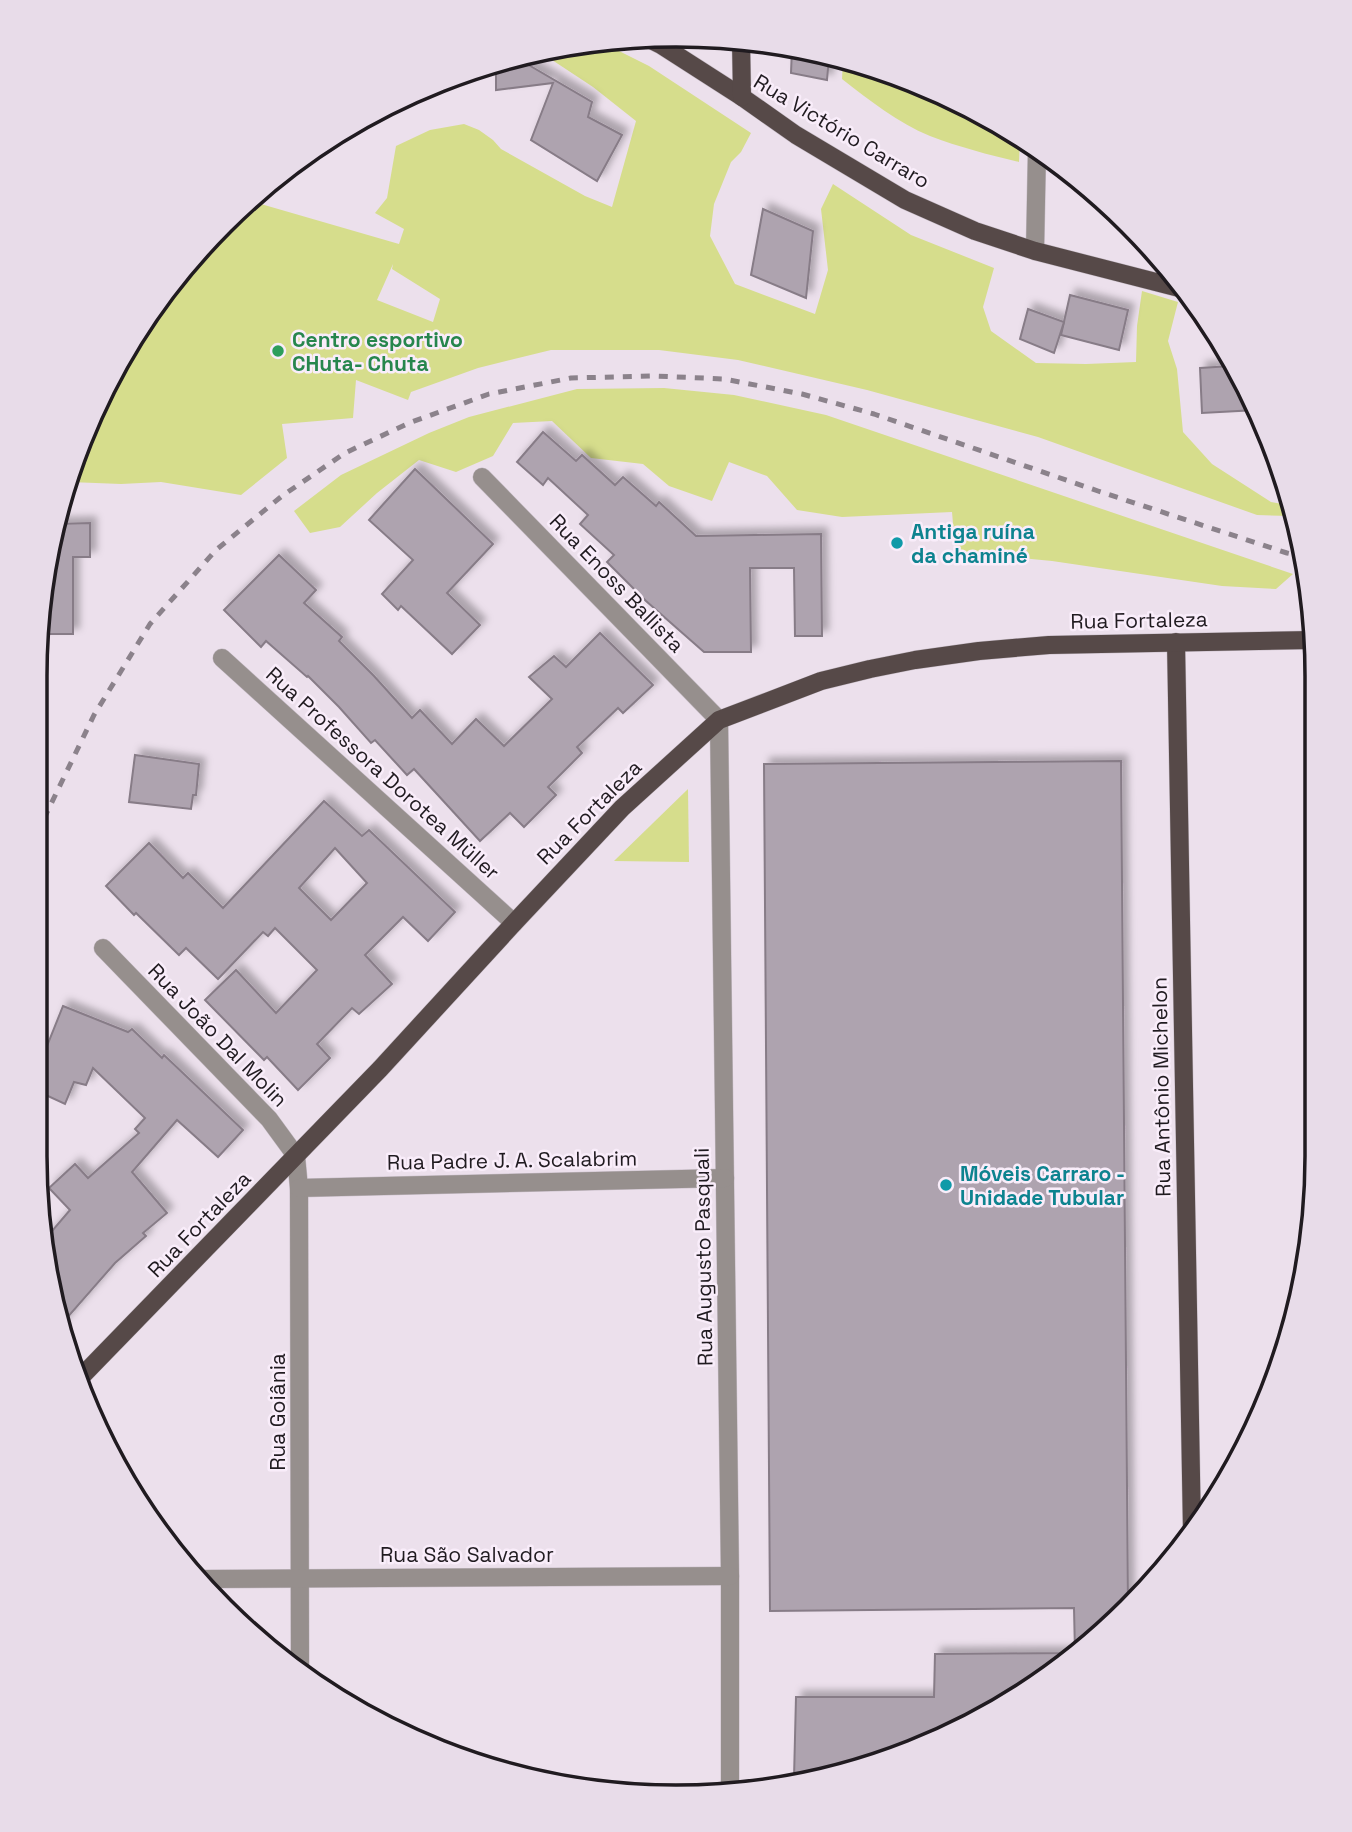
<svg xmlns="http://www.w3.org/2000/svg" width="1352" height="1832" viewBox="0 0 1352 1832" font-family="'Space Grotesk',sans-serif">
	<defs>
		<filter id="shadow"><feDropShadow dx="6" dy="-6" stdDeviation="3.5" flood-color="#0004"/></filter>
	</defs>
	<rect width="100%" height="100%" fill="#ece0ec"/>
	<!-- green -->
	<g fill="#d6dd8c" fill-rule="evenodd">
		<path d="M 601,42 L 649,66 L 751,133 L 741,152 L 731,162 L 714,204 L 710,236 L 735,284 L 815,314 L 828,270 L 821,209 L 833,184 L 911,235 L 994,268 L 983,307 L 991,331 L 1036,363 L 1086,364 L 1136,362 L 1137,326 L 1142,291 L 1178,302 L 1168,341 L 1177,369 L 1183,432 L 1212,464 L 1271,502 L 1288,505 L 1291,516 L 1257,515 L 1038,437 L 867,390 L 738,360 L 659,350 L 551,350 L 478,368 L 411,392 L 408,400 L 356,380 L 353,418 L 282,424 L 287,458 L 241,495 L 161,482 L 121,484 L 70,482 L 143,320 L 254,202 L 399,244 L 404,229 L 375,213 L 387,198 L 396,146 L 430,130 L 464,124 L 479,130 L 493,140 L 501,149 L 585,196 L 612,207 L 636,121 L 593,87 L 540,52 ZM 393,264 L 392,269 L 440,299 L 433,322 L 377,300 Z"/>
		<path d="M 843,60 L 882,69 L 997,121 L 1020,138 L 1019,162 C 989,155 959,147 930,136 C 898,123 869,100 842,79 Z"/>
		<path d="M 664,388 L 734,395 L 826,415 L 1293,574 L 1276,589 L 1222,586 L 1052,561 L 992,555 L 956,558 L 952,512 L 842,517 L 797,510 L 767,476 L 729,462 L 712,501 L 669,486 L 643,464 L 591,458 L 552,421 L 513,423 L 493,456 L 456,472 L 419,460 L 377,493 L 340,527 L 310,533 L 294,511 L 341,475 L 429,433 L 469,417 L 577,389 Z"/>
		<path d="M 688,789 L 689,862 L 614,861 Z"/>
	</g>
	<!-- building -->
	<g fill="#aea3af" stroke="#877c87" stroke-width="2" fill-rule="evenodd" filter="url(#shadow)">
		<path d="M 792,48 L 829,57 L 827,80 L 791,73 Z"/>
		<path d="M 527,54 L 527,64 L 592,102 L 588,117 L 622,135 L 597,181 L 531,140 L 553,83 L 496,90 L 496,62 L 510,57 Z"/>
		<path d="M 763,209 L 813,231 L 806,298 L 751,275 Z"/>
		<path d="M 1070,295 L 1128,310 L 1119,350 L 1061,335 Z"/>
		<path d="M 1028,309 L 1064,322 L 1054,353 L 1020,339 Z"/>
		<path d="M 1231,366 L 1256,410 L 1202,413 L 1200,368 Z"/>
		<path d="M 543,432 L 576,461 L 582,455 L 615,485 L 623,477 L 656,506 L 659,502 L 696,536 L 821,534 L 822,636 L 795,636 L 794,568 L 750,568 L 751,652 L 704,652 L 646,601 L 607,562 L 614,555 L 580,524 L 588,515 L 548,478 L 543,485 L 517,462 Z"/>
		<path d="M 415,469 L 493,544 L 447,593 L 480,625 L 452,654 L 401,606 L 398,610 L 382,594 L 413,560 L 369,520 Z"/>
		<path d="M 90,523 L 90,557 L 73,557 L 73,634 L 36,634 L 55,524 Z"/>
		<path d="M 279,555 L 316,590 L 304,603 L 342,637 L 339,641 L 374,676 L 412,718 L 420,710 L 452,744 L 476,719 L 504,746 L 552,699 L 529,677 L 554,656 L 566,667 L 600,633 L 653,685 L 623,713 L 618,708 L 577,747 L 582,753 L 548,787 L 556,795 L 524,827 L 510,813 L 480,841 L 414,769 L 407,775 L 375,740 L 371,743 L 339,707 L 308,676 L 307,677 L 266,641 L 261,647 L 224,610 Z"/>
		<path d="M 135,755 L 199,764 L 196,795 L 193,795 L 191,809 L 129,802 Z"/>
		<path d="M 1121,761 L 1128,1607 L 1066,1665 L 921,1748 L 794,1778 L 796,1697 L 934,1697 L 935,1654 L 1075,1653 L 1074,1608 L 770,1611 L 764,764 Z"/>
		<path d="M 324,801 L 362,836 L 369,830 L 455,912 L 428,941 L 403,917 L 365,955 L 392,984 L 359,1014 L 352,1008 L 317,1044 L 330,1058 L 298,1090 L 267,1057 L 264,1060 L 205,1000 L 236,970 L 276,1013 L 317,970 L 275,928 L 268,936 L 263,932 L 218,979 L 186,948 L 179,955 L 136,913 L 134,915 L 106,886 L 149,843 L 183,878 L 188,873 L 223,908 ZM 335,848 L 367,883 L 331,920 L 299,888 Z"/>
		<path d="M 63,1006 L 128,1032 L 132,1029 L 162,1058 L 164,1055 L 243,1130 L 218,1157 L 177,1120 L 132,1172 L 167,1213 L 143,1233 L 146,1236 L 115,1263 L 59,1327 L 46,1238 L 70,1210 L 49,1188 L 75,1164 L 88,1178 L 139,1133 L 135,1129 L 145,1118 L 93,1068 L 86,1085 L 74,1082 L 65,1104 L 35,1090 L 35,1076 Z"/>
	</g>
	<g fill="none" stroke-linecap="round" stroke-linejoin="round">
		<!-- minor casing -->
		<g stroke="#c7bdc7" stroke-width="19">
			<g id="minor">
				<path d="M 1035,251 L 1037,150"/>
				<path d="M 482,477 L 719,720 L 730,1576 L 730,1793"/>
				<path d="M 222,658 L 514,923"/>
				<path d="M 103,948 L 269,1119 L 296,1156 L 299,1188 L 300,1669"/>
				<path d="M 299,1188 L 725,1178"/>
				<path d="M 205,1579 L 730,1576"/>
			</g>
		</g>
		<!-- major casing -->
		<g stroke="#c7bdc7" stroke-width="19">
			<g id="major">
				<path d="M 645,37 L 661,45 L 742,97 L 796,135 L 905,200 L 975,231 L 1035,251 L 1187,290"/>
				<path d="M 741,40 L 742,97"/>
				<path d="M 1176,642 L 1192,1531"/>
				<path d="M 80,1378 L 380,1069 L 514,923 L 622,808 L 719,720 L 821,681 L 870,669 L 915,660 L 979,651 L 1049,645 L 1312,640"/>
			</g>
		</g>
		<!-- minor -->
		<use href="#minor" stroke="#968f8d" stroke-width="18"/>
		<!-- major -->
		<use href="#major" stroke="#564948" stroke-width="18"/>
		<!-- rail -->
		<path stroke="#8b828b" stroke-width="5" stroke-dasharray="9 9" stroke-linecap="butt" d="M 36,835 L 94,715 L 150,624 L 216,550 L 282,496 L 345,453 L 409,423 L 489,394 L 571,378 L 655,376 L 724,379 L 802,394 L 874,414 L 1098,491 L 1287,553 L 1302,556"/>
	</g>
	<!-- markers -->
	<circle fill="#2e9e5b" stroke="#f9edfa" stroke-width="2.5" cx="278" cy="351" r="7"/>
	<g fill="#0f9aa8" stroke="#f9edfa" stroke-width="2.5">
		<circle cx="897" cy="543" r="7"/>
		<circle cx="946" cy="1185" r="7"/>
	</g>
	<g text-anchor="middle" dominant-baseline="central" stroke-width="5" stroke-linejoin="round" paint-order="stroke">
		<!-- street labels -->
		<g font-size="21" fill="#201b20" stroke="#f9edfa">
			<text transform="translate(842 131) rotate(31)">Rua Victório Carraro</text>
			<text transform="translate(617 583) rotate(46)">Rua Enoss Ballista</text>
			<text transform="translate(1139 620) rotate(-1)">Rua Fortaleza</text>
			<text transform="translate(383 773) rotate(42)">Rua Professora Dorotea Müller</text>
			<text transform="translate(589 812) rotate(-45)">Rua Fortaleza</text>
			<text transform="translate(218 1035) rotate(46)">Rua João Dal Molin</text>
			<text transform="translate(1161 1087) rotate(-91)">Rua Antônio Michelon</text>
			<text transform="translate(512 1160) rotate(-1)">Rua Padre J. A. Scalabrim</text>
			<text transform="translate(199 1224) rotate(-46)">Rua Fortaleza</text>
			<text transform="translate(703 1257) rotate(-91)">Rua Augusto Pasquali</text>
			<text transform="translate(277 1412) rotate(-90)">Rua Goiânia</text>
			<text x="467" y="1554">Rua São Salvador</text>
		</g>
		<!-- leisure labels -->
		<g font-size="21" font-weight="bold" fill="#27864d" stroke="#f9edfa" text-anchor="start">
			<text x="292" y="339">Centro esportivo<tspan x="292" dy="24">CHuta- Chuta</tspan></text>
		</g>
		<!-- culture labels -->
		<g font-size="21" font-weight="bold" fill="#0d838f" stroke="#f9edfa" text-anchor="start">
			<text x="911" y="531">Antiga ruína<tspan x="911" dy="24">da chaminé</tspan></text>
			<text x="960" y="1173">Móveis Carraro -<tspan x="960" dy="24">Unidade Tubular</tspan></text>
		</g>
	</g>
	<!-- crop -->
	<path d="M0 0H1352V1832H0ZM676 47H676A629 629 0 0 1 1305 676V1156A629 629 0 0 1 676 1785H676A629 629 0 0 1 47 1156V676A629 629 0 0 1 676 47Z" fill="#e8dce9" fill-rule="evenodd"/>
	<path fill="none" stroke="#201b20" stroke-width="3.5" d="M676 47H676A629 629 0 0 1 1305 676V1156A629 629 0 0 1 676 1785H676A629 629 0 0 1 47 1156V676A629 629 0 0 1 676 47Z"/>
</svg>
